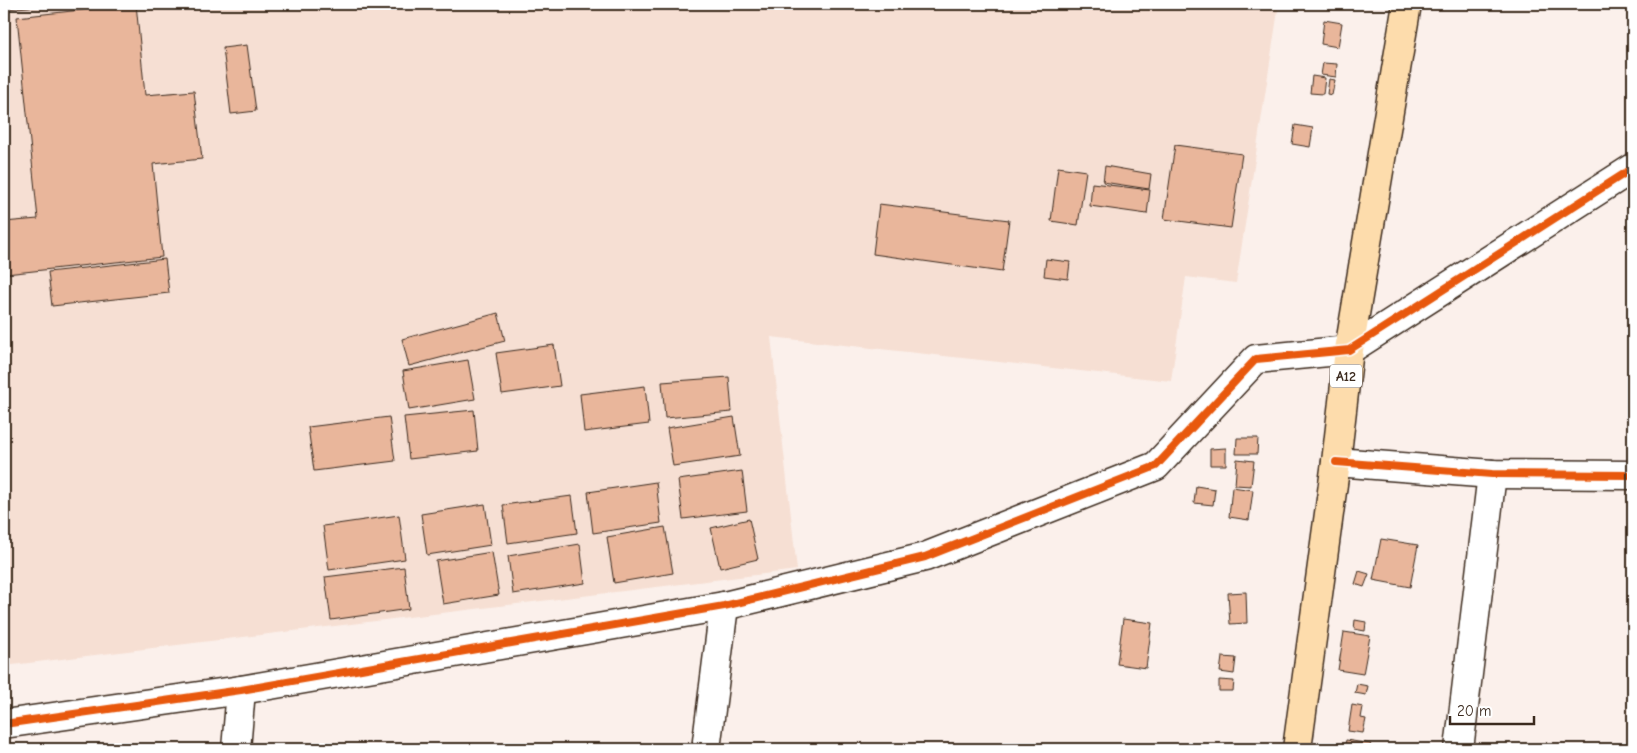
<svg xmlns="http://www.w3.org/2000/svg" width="1637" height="753" viewBox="0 0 1637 753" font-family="'Comic Neue',sans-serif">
	<rect width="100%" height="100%" fill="#fbf0eb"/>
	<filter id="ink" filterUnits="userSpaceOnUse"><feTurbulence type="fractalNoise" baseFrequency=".02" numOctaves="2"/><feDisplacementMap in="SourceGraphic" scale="10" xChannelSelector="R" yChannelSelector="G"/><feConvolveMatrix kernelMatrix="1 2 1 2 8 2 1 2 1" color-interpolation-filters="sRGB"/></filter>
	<g filter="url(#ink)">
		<!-- built -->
		<path fill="#f6dfd3" d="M 4,4 L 1279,4 L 1236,283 L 1186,277 L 1171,381 L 771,337 L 797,570 L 4,666 Z"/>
		<!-- building -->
		<g fill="#e9b69b" stroke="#3b2a1e">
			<path d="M 4,4 L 65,4 L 4,9 Z"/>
			<path d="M 136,4 L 145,95 L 194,91 L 202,159 L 153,164 L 162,257 L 6,274 L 4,222 L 38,219 L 17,17 Z"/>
			<path d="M 1324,20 L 1342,23 L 1338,47 L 1321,44 Z"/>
			<path d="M 247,45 L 256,111 L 231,114 L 223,48 Z"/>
			<path d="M 1323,63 L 1337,64 L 1336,77 L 1321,75 Z"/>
			<path d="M 1312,76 L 1325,78 L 1323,94 L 1310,93 Z"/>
			<path d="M 1329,79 L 1335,80 L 1332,95 L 1327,94 Z"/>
			<path d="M 1295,125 L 1313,128 L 1310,147 L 1292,144 Z"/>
			<path d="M 1175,145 L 1242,154 L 1231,228 L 1164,219 Z"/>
			<path d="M 1105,166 L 1151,174 L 1149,189 L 1103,182 Z"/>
			<path d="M 1058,167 L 1086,171 L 1078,225 L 1051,221 Z"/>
			<path d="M 1092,183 L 1150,190 L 1147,214 L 1090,206 Z"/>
			<path d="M 879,204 L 1009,220 L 1002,272 L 873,254 Z"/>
			<path d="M 165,259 L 169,293 L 52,306 L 48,272 Z"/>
			<path d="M 1046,259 L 1070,262 L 1068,279 L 1044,276 Z"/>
			<path d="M 498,313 L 505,341 L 409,366 L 402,339 Z"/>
			<path d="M 554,345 L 560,386 L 502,394 L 496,353 Z"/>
			<path d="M 468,360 L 475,399 L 409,410 L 403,371 Z"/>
			<path d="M 729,377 L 732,412 L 665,418 L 662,382 Z"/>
			<path d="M 645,386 L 649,424 L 584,432 L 580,394 Z"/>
			<path d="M 474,410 L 478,451 L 409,459 L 404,417 Z"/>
			<path d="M 389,417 L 395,461 L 314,471 L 308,427 Z"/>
			<path d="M 734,417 L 740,456 L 673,466 L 667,428 Z"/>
			<path d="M 1237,438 L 1258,438 L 1257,454 L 1236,454 Z"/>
			<path d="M 1226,448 L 1226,465 L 1210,465 L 1210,449 Z"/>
			<path d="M 1237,459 L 1254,461 L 1251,486 L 1235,485 Z"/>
			<path d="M 742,471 L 747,511 L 683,519 L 678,480 Z"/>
			<path d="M 656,482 L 661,523 L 593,533 L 588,492 Z"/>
			<path d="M 1196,486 L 1215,489 L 1213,505 L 1194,503 Z"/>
			<path d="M 1232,487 L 1253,490 L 1249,520 L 1229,517 Z"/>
			<path d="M 572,496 L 577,533 L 508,543 L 503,505 Z"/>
			<path d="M 485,504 L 491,545 L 427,555 L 421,514 Z"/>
			<path d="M 399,515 L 405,559 L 329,570 L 323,526 Z"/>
			<path d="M 749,519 L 758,559 L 720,568 L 711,528 Z"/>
			<path d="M 665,527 L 673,573 L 614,583 L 607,537 Z"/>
			<path d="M 1381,539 L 1418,545 L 1410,587 L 1373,580 Z"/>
			<path d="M 580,544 L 585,583 L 513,594 L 508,556 Z"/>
			<path d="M 492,552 L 499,595 L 443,604 L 436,561 Z"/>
			<path d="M 404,567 L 409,609 L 331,620 L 325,577 Z"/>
			<path d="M 1359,571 L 1369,574 L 1364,587 L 1355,584 Z"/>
			<path d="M 1246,592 L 1247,623 L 1230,624 L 1228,593 Z"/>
			<path d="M 1123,619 L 1152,623 L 1146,668 L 1117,664 Z"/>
			<path d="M 1355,620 L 1366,622 L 1365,631 L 1354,629 Z"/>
			<path d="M 1344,632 L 1370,636 L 1363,674 L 1338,670 Z"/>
			<path d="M 1222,657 L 1236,658 L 1234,674 L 1220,672 Z"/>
			<path d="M 1219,680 L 1234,681 L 1233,691 L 1219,691 Z"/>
			<path d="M 1357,684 L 1368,686 L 1366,695 L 1355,693 Z"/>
			<path d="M 1352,705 L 1363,707 L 1361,718 L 1366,719 L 1363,733 L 1348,731 Z"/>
			<path d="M 1346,740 L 1371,744 L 1370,749 L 1344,749 Z"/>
		</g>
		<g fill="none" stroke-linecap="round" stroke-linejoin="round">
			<!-- street casing -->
			<g stroke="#3b2a1e" stroke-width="31">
				<g id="street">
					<path d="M 1336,462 L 1492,474 L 1633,475"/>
					<path d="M 4,724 L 241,690 L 724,606 L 925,557 L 1156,466 L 1256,359 L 1349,350 L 1633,168"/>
					<path d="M 236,749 L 241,690"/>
					<path d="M 706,749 L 724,606"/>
					<path d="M 1459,749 L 1492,474"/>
				</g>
			</g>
			<!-- primary casing -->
			<g stroke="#3b2a1e" stroke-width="31">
				<path id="primary" d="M 1297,749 L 1336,462 L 1349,350 L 1407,4"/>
			</g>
			<!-- street -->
			<use href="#street" stroke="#fff" stroke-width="28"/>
			<!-- primary -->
			<use href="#primary" stroke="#fddcac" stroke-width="28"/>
			<!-- cycleway casing -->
			<g stroke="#fff" stroke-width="11">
				<g id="cycleway">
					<path d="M 1336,462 L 1492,474 L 1633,475"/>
					<path d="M 4,724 L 241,690 L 724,606 L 925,557 L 1156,466 L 1256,359 L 1349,350 L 1633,168"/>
				</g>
			</g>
			<!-- cycleway -->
			<use href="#cycleway" stroke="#e8590c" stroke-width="8"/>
		</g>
	</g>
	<g text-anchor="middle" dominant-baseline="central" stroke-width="4" stroke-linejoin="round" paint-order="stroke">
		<!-- shield labels -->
		<rect fill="#fff" stroke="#766a62" stroke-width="1" x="1330" y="364.5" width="32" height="23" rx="4"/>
		<g font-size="14" font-weight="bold" fill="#3b2a1e">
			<text x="1346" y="376">A12</text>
		</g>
	</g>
	<!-- margin -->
	<rect width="1637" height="753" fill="none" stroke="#fff" stroke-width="20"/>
	<rect x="10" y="10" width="1617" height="733" fill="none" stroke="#3b2a1e" stroke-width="2" filter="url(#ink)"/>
	<!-- scale -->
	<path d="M1450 716v8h84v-8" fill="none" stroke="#3b2a1e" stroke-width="2.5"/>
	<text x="1457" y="716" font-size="15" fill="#3b2a1e" stroke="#ffffff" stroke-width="4" paint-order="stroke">20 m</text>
</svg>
